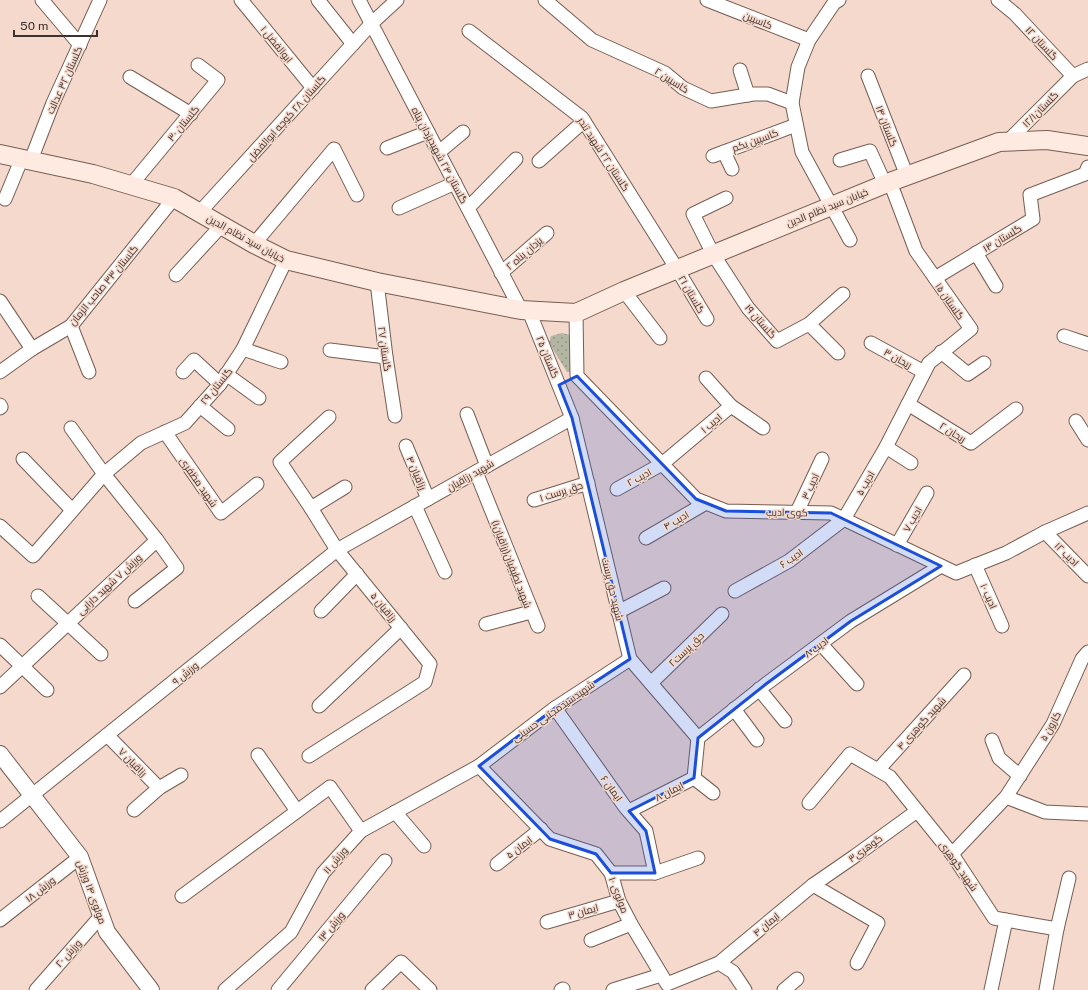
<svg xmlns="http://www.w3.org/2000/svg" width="1088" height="990" viewBox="0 0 1088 990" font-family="'Public Sans',Cairo,sans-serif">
	<defs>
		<pattern id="grass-dots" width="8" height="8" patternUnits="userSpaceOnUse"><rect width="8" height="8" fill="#b3b6a3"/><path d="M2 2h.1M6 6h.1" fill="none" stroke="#939585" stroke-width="1.8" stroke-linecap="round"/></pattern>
	</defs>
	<rect width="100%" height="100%" fill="#f5d9cc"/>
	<!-- grass -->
	<path fill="url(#grass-dots)" d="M 562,333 L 570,335 L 569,348 L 571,372 L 567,372 L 549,343 L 551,336 Z"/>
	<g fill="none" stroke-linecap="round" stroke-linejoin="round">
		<!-- minor casing -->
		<g stroke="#765d52" stroke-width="15">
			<g id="minor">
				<path d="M 42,0 L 80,45"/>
				<path d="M 241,0 L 313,88"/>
				<path d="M 318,0 L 353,44"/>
				<path d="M 359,0 L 521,310"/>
				<path d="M 545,0 L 592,40 L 665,73 L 683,88 L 711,101 L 753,94 L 768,94 L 792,103"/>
				<path d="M 707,0 L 809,40"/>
				<path d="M 839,0 L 834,3 L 809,40 L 798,67 L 792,103 L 802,152 L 850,240"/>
				<path d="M 998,0 L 1015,14 L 1073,76 L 1088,69"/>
				<path d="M 469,31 L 582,118 L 677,269 L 707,319"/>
				<path d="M 740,70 L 748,95"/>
				<path d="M 868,76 L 907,176"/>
				<path d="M 130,77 L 191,114"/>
				<path d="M 1007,142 L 1073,76"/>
				<path d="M 387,148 L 428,132"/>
				<path d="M 439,152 L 463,132"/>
				<path d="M 724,152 L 732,169"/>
				<path d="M 713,156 L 796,125"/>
				<path d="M 31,160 L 53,103 L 100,0"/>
				<path d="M 840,160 L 870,151 L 885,184"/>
				<path d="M 539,161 L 584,121"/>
				<path d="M 131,185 L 218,80 L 198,65"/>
				<path d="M 726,198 L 693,214 L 713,254 L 748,308 L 777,341 L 809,324 L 843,294"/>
				<path d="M 5,199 L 22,158"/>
				<path d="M 399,208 L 455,183"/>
				<path d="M 468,208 L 516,159"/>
				<path d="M 199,213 L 372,23 L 397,0"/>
				<path d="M 254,244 L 334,149 L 357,195"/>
				<path d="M 976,253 L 996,286"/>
				<path d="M 501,273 L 547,233"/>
				<path d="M 176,275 L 222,225"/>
				<path d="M 935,278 L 1033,219 L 1030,195 L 1085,174 L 1088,167"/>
				<path d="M 377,282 L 386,357 L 395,416"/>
				<path d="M 624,291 L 660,338"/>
				<path d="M 0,301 L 32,349"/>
				<path d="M 529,311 L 572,418 L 630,659 L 698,738"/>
				<path d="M 576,313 L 577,376 L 696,499 L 726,511 L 831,513 L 956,573 L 1006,553 L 1045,532 L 1088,513"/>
				<path d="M 809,324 L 838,353"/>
				<path d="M 71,326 L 89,372"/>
				<path d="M 1064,336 L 1088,344"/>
				<path d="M 871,343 L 924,372"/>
				<path d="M 243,349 L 281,362"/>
				<path d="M 330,350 L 386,357"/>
				<path d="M 941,352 L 968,374 L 984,363"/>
				<path d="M 0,372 L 32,349 L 71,326 L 174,198"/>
				<path d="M 183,372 L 194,360 L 220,384"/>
				<path d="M 226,374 L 259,398"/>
				<path d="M 908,404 L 971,443 L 1016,409"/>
				<path d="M 0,405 L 1,407 L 0,408"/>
				<path d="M 200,406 L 228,429"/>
				<path d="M 731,406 L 763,428"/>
				<path d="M 467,414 L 487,466"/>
				<path d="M 1076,421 L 1088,440"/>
				<path d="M 165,432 L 221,513 L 257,484"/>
				<path d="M 406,446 L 428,499"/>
				<path d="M 886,447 L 911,463"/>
				<path d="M 23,459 L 72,510"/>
				<path d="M 476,472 L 538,626"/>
				<path d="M 617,489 L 662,464 L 731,406 L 706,378"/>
				<path d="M 534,500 L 588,483"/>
				<path d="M 415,506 L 445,572"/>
				<path d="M 311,508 L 345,487"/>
				<path d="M 797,512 L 822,459"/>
				<path d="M 0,526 L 33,556 L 104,474 L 141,443 L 185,423 L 220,384 L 243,349 L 286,260"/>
				<path d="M 1045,532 L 1088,576"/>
				<path d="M 646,538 L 706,503"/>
				<path d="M 897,545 L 927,493"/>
				<path d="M 975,565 L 1002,626"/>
				<path d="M 735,591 L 789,561 L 844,519 L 886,447 L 929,363 L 971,329 L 916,251 L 890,182"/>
				<path d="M 38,596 L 101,654"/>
				<path d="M 135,601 L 177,568 L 157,540"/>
				<path d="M 321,611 L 357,574"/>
				<path d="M 618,612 L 664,588"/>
				<path d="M 486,624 L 531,612"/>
				<path d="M 821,644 L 857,684"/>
				<path d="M 0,645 L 47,690"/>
				<path d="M 651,683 L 722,614"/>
				<path d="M 0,687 L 157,540 L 104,474 L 71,428"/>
				<path d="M 759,689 L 785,721"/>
				<path d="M 319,706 L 401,628"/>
				<path d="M 555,708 L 625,807 L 646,831 L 655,873 L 611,873"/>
				<path d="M 734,709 L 757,740"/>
				<path d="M 107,735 L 159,788"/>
				<path d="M 698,738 L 766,684 L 851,621 L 941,566"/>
				<path d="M 992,740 L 999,758 L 1020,776"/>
				<path d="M 258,755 L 297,811"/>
				<path d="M 309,756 L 425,682 L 430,664 L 337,550 L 311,508 L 280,462 L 329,417"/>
				<path d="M 479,766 L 550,839 L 596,854 L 611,873 L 619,901 L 631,924 L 667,984 L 719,963 L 733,972 L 745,990"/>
				<path d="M 878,770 L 964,675"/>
				<path d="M 694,778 L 713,793"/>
				<path d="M 1006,797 L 1045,812 L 1088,814"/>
				<path d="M 809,803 L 850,754 L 890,777 L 952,854 L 994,918 L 1057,929"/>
				<path d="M 134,810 L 159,788 L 181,775"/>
				<path d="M 629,811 L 694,778 L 698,738"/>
				<path d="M 395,812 L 424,846"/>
				<path d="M 0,821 L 337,550 L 572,418"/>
				<path d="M 952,854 L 1006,797 L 1053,724 L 1082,659 L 1088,652"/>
				<path d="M 497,864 L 541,829"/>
				<path d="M 655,873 L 698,858"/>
				<path d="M 813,885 L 878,923 L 857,963"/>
				<path d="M 182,896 L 330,787 L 361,831"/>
				<path d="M 0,920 L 80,857"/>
				<path d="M 547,922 L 619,901"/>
				<path d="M 591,940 L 631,924"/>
				<path d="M 719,963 L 813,885 L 855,856 L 917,811"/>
				<path d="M 36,990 L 101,916"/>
				<path d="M 225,990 L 291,932 L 323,873 L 361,831 L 479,766 L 555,708 L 630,659"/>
				<path d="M 278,990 L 385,861"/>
				<path d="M 372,990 L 401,962 L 430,990"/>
				<path d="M 561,990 L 563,989"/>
				<path d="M 613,990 L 661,975"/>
				<path d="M 784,990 L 797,979"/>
				<path d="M 991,990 L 1006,920"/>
				<path d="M 1046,990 L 1057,929 L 1069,878"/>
			</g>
		</g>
		<!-- tertiary casing -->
		<g stroke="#765d52" stroke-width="18">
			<path id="tertiary" d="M 0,754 L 80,857 L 107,932 L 151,990"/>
		</g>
		<!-- secondary casing -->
		<g stroke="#765d52" stroke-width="20">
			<path id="secondary" d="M 0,154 L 93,174 L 174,198 L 254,244 L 286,260 L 377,282 L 521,310 L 576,313 L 624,291 L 890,182 L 999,142 L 1047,140 L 1088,146"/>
		</g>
		<!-- minor -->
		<use href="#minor" stroke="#fff" stroke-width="13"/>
		<!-- tertiary -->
		<use href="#tertiary" stroke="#fff" stroke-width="16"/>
		<!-- secondary -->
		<use href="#secondary" stroke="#ffeae2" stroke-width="18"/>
	</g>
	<!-- marked area -->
	<path fill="#1d4ed8" fill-opacity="0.2" stroke="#1d4ed8" stroke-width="3" stroke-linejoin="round" d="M 577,376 L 696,499 L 726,511 L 831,513 L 941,566 L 851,621 L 766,684 L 698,738 L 694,778 L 629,811 L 646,831 L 655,873 L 611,873 L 596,854 L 550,839 L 479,766 L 555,708 L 630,659 L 572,418 L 559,385 Z"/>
	<g text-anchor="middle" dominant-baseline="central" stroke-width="3" stroke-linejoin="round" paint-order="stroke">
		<!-- street labels -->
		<g font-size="10" fill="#3d322d" stroke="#f5d9cc">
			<text transform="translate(758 20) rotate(22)">کاسپین</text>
			<text transform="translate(1042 43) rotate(47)">گلستان ۱۲</text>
			<text transform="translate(277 44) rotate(51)">ابوالفضل ۱</text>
			<text transform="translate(64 80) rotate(-66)">گلستان ۳۲ عدالت</text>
			<text transform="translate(672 80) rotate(32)">کاسپین ۲</text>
			<text transform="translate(1040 109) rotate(-45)">گلستان۱۲/۱</text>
			<text transform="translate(286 118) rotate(-48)">گلستان ۲۸ کوچه ابوالفضل</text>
			<text transform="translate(183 123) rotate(-50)">گلستان ۳۰</text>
			<text transform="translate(887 126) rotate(69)">گلستان ۱۴</text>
			<text transform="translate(755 140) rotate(-20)">کاسپین یکم</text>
			<text transform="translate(604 154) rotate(57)">گلستان ۲۲ شهید تندر</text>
			<text transform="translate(440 155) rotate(62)">گلستان ۲۴ شهیدیزدان پناه</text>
			<text transform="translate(827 207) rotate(-22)">خیابان سید نظام الدین</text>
			<text transform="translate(246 238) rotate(29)">خیابان سید نظام الدین</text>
			<text transform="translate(1002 238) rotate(-31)">گلستان ۱۳</text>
			<text transform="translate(524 253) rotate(-41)">یزدان پناه ۲</text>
			<text transform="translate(103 285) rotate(-50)">گلستان ۳۳ صاحب الزمان</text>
			<text transform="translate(692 294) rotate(60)">گلستان ۲۱</text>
			<text transform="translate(950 301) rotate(55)">گلستان ۱۵</text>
			<text transform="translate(761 321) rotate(49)">گلستان ۱۹</text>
			<text transform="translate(385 349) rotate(82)">گلستان ۲۷</text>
			<text transform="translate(548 357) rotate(68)">گلستان ۲۵</text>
			<text transform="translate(898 358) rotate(29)">ریحان ۳</text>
			<text transform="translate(216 386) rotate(-51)">گلستان ۲۹</text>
			<text transform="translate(711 423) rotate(-40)">ادیب ۱</text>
			<text transform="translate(953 432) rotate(32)">ریحان ۲</text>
			<text transform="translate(417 473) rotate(67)">رزاقیان ۴</text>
			<text transform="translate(470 475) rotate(-30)">شهید رزاقیان</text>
			<text transform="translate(639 477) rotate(-29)">ادیب ۲</text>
			<text transform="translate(199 482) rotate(55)">شهید مظفری</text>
			<text transform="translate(865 483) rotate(-60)">ادیب ۵</text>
			<text transform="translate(810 486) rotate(-65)">ادیب ۳</text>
			<text transform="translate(561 491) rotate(-18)">حق پرست ۱</text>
			<text transform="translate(787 512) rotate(1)">کوی ادیب</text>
			<text transform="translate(912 519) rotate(-60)">ادیب ۷</text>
			<text transform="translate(676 520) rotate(-30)">ادیب ۴</text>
			<text transform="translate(1067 554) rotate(45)">ادیب ۱۲</text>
			<text transform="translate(791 558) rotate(-34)">ادیب ۶</text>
			<text transform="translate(512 564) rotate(69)">شهید لطیفیان(رزاقیان۱)</text>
			<text transform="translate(109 584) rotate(-43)">ورزش ۷ شهید دارایی</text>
			<text transform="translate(613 589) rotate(77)">شهید حق پرست</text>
			<text transform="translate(989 596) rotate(66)">ادیب ۱۰</text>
			<text transform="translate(384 607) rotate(51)">رزاقیان ۵</text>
			<text transform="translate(816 647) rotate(-36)">ادیب ۸</text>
			<text transform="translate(686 649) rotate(-44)">حق پرست۲</text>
			<text transform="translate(185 673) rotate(-39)">ورزش ۹</text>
			<text transform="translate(553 711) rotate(-35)">شهیدسیدمجتبی حسینی</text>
			<text transform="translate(921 723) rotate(-48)">شهید گوهری ۴</text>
			<text transform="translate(1050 726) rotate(-61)">کارون ۵</text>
			<text transform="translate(133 762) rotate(45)">رزاقیان ۷</text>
			<text transform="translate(612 788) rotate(54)">ایمان ۶</text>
			<text transform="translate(669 791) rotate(-27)">ایمان ۸</text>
			<text transform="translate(519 847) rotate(-37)">ایمان ۵</text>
			<text transform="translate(865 848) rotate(-36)">گوهری۳</text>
			<text transform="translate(335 860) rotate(-49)">ورزش ۱۱</text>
			<text transform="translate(959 866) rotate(55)">شهید گوهری</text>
			<text transform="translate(40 889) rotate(-38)">ورزش ۱۸</text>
			<text transform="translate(92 892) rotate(70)">مولوی ۱۴ ورزش</text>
			<text transform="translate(619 895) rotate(69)">مولوی ۱۰</text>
			<text transform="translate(583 911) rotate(-16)">ایمان ۳</text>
			<text transform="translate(766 924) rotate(-40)">ایمان ۴</text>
			<text transform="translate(331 926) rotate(-50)">ورزش ۱۳</text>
			<text transform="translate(68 953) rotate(-48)">ورزش ۲۰</text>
		</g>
	</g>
	<!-- scale -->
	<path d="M14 30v6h83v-6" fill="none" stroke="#3d322d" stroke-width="2"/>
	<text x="20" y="30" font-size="12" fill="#3d322d" stroke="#f5d9cc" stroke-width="3" paint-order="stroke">50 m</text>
</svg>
